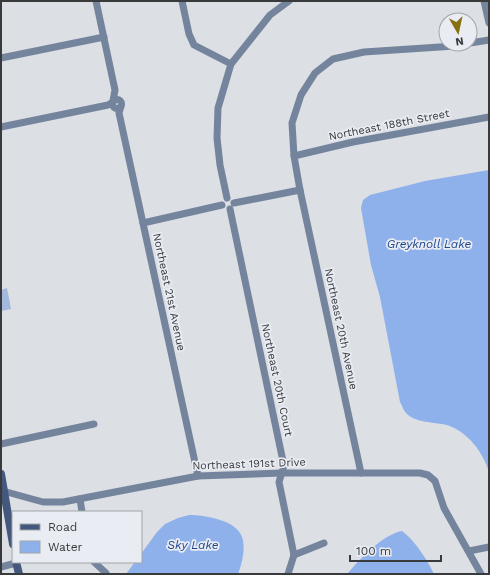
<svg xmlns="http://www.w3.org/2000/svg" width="490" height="575" viewBox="0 0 490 575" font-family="'Work Sans',sans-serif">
	<rect width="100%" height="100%" fill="#dcdfe4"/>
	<!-- green -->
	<path fill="#a3b9de" d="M 7,288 L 11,309 L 1,311 L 1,290 Z"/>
	<!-- water -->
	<g fill="#8eb1ec">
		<path d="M 489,170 L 489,472 C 483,452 468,432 447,425 C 434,422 415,423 406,413 C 403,410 402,405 400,402 L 380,297 L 371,265 L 361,208 L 363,200 L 370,195 L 425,181 Z"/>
		<path d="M 189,515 C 204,515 237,520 242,537 C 246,548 242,563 238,574 L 126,574 L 135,562 L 141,562 L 141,554 L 157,532 L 165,524 L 178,518 Z"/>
		<path d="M 402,531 C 416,542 426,558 434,574 L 347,574 C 359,560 383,534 402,531 Z"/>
	</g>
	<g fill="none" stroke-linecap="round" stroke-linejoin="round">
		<!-- street -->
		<g stroke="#75849d" stroke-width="7">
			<path d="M 96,1 L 115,90 L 113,101"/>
			<path d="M 182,1 L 189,34 L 194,45 L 231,64"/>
			<path d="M 484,1 L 489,23"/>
			<path d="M 470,43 L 489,40"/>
			<path d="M 1,58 L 104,37"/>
			<circle cx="117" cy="104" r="4.5"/>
			<path d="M 121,106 L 119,113 L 198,476"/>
			<path d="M 1,127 L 108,105 L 113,102"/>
			<path d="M 294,156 L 353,142 L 489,117"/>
			<path d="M 227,198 L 220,165 L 217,138 L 218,108 L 231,64 L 270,15 L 289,1"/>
			<path d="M 234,203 L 300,190"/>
			<path d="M 230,209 L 284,466 L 279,482 L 294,555"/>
			<path d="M 143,223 L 222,205"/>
			<path d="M 1,444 L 94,424"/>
			<path d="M 361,473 L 300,190 L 294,156 L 292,123 L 301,95 L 315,73 L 333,59 L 364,52 L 455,46 L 467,44"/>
			<path d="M 3,491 L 43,502 L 63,502 L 198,476 L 282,473 L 420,473 L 428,475 L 435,481 L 444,508 L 481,574"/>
			<path d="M 80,499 L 82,512"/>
			<path d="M 469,551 L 489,547"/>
			<path d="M 94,562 L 106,573"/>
			<path d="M 1,567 L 16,563"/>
			<path d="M 288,574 L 294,555 L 324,543"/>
		</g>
		<!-- secondary -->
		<g stroke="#43587c" stroke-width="8">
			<path d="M 1,474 L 13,544"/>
			<path d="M 16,562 L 19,574"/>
		</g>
	</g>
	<g text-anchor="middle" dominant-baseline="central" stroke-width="3.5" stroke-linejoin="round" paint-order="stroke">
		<!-- street labels -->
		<g font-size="11" fill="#383a3c" stroke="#e9ecf2">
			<text transform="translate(389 125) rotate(-11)">Northeast 188th Street</text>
			<text transform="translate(169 292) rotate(78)">Northeast 21st Avenue</text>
			<text transform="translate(341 329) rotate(78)">Northeast 20th Avenue</text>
			<text transform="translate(277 380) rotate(78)">Northeast 20th Court</text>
			<text transform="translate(249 464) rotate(-2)">Northeast 191st Drive</text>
		</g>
		<!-- water labels -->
		<g font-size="12" font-style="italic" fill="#20488d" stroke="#e9ecf2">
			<text x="429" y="244">Greyknoll Lake</text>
			<text x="193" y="545">Sky Lake</text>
		</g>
	</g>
	<!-- border -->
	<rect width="490" height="575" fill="none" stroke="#383a3c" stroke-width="4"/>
	<!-- legend -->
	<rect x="12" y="511" width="130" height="52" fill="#e9ecf2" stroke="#a2a5a9"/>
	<rect x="20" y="524" width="20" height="6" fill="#43587c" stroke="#a2a5a9"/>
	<text x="48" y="531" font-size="12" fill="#383a3c">Road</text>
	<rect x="20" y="541" width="20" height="12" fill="#8eb1ec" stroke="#a2a5a9"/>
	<text x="48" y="551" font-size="12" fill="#383a3c">Water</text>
	<!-- north arrow -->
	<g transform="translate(458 32) rotate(171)"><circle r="19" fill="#e9ecf2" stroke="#a2a5a9"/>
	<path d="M0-3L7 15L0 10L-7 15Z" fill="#867010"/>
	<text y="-6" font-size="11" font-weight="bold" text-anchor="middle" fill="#383a3c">N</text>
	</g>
	<!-- scale -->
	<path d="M350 555v6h91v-6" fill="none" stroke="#383a3c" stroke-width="2"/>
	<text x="356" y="555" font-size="12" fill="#383a3c" stroke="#e9ecf2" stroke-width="3" paint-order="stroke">100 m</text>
</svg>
